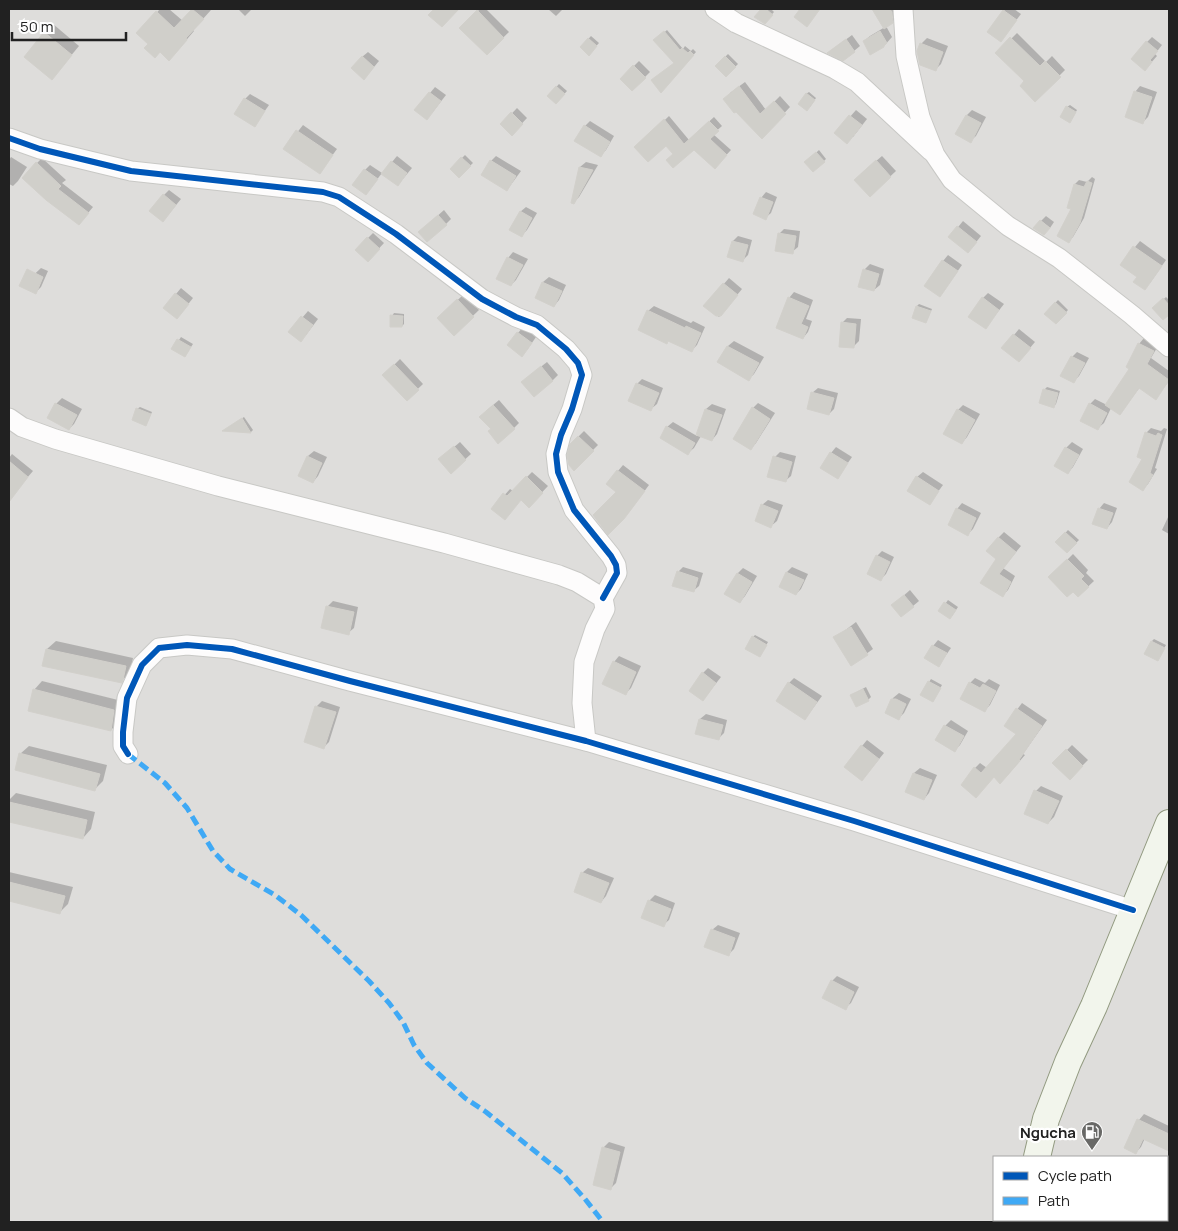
<svg xmlns="http://www.w3.org/2000/svg" width="1178" height="1231" viewBox="0 0 1178 1231" font-family="Manrope,sans-serif">
	<rect width="100%" height="100%" fill="#efeee9"/>
	<!-- residential -->
	<path fill="#dedddb" fill-rule="evenodd" d="M 9,9 L 1169,9 L 1169,1222 L 9,1222 ZM 994,1157 L 1167,1157 L 1167,1220 L 994,1220 Z"/>
	<!-- shadow -->
	<g fill="#0003">
		<path d="M 160,9 L 169,9 L 183,21 L 194,9 L 211,10 L 193,30 L 194,31 L 177,51 L 160,51 L 138,33 Z"/>
		<path d="M 238,9 L 252,9 L 245,16 Z"/>
		<path d="M 480,9 L 486,9 L 509,32 L 487,53 L 461,28 Z"/>
		<path d="M 548,9 L 563,9 L 556,16 Z"/>
		<path d="M 763,9 L 771,9 L 774,12 L 765,22 L 755,17 Z"/>
		<path d="M 877,9 L 897,9 L 898,17 L 886,26 L 892,37 L 884,46 L 864,41 L 870,36 L 885,27 L 875,11 Z"/>
		<path d="M 1006,9 L 1014,9 L 1021,14 L 1001,40 L 1004,11 Z"/>
		<path d="M 53,24 L 79,46 L 60,69 L 45,33 Z"/>
		<path d="M 667,30 L 683,49 L 685,46 L 691,51 L 693,49 L 696,52 L 661,91 L 675,63 L 655,41 Z"/>
		<path d="M 1017,33 L 1046,62 L 1052,56 L 1065,70 L 1035,100 L 1026,81 L 997,53 Z"/>
		<path d="M 852,35 L 860,46 L 854,51 L 829,52 Z"/>
		<path d="M 591,36 L 599,43 L 589,54 L 581,47 Z"/>
		<path d="M 1152,37 L 1162,45 L 1155,54 L 1157,56 L 1150,64 L 1147,42 Z"/>
		<path d="M 927,38 L 948,46 L 941,64 L 936,69 L 921,44 Z"/>
		<path d="M 368,52 L 379,61 L 369,73 L 362,57 Z"/>
		<path d="M 728,54 L 738,64 L 726,76 L 716,66 Z"/>
		<path d="M 639,61 L 650,72 L 632,90 L 621,79 Z"/>
		<path d="M 745,82 L 766,110 L 780,96 L 790,107 L 762,137 L 730,93 Z"/>
		<path d="M 559,84 L 567,91 L 556,103 L 548,96 Z"/>
		<path d="M 1140,86 L 1157,92 L 1148,117 L 1143,122 L 1135,92 Z"/>
		<path d="M 435,87 L 446,95 L 432,113 L 416,110 Z"/>
		<path d="M 809,92 L 816,98 L 810,107 L 806,94 Z"/>
		<path d="M 250,94 L 269,105 L 255,125 L 245,99 Z"/>
		<path d="M 1070,105 L 1077,110 L 1072,119 L 1067,107 Z"/>
		<path d="M 517,108 L 527,118 L 512,134 L 502,124 Z"/>
		<path d="M 856,110 L 867,119 L 853,137 L 836,133 Z"/>
		<path d="M 972,110 L 986,117 L 976,136 L 970,141 L 957,134 L 967,115 Z"/>
		<path d="M 669,116 L 689,140 L 714,117 L 722,126 L 713,134 L 731,150 L 715,167 L 695,148 L 674,154 L 666,144 L 636,148 Z"/>
		<path d="M 590,121 L 614,136 L 606,150 L 601,155 L 585,126 Z"/>
		<path d="M 303,125 L 337,149 L 320,172 L 285,148 Z"/>
		<path d="M 819,150 L 826,159 L 813,171 L 806,162 Z"/>
		<path d="M 465,155 L 473,163 L 459,176 L 451,169 Z"/>
		<path d="M 397,156 L 412,168 L 398,185 L 392,162 Z"/>
		<path d="M 496,156 L 521,171 L 507,190 L 491,161 Z"/>
		<path d="M 882,156 L 896,171 L 870,195 L 861,174 Z"/>
		<path d="M 11,157 L 27,167 L 18,181 L 13,186 L 9,184 L 9,160 Z"/>
		<path d="M 42,158 L 66,180 L 62,183 L 93,207 L 79,224 L 37,163 Z"/>
		<path d="M 586,162 L 598,165 L 579,197 L 573,203 L 580,167 Z"/>
		<path d="M 370,165 L 382,173 L 366,194 L 365,170 Z"/>
		<path d="M 1092,177 L 1095,179 L 1084,218 L 1073,237 L 1069,241 L 1075,184 L 1079,180 L 1087,182 Z"/>
		<path d="M 169,190 L 181,199 L 168,215 L 164,195 Z"/>
		<path d="M 766,192 L 777,197 L 771,213 L 765,218 L 761,198 Z"/>
		<path d="M 526,207 L 537,213 L 527,230 L 521,236 L 520,212 Z"/>
		<path d="M 444,210 L 451,219 L 446,224 L 425,227 Z"/>
		<path d="M 1046,216 L 1054,222 L 1050,228 L 1041,221 Z"/>
		<path d="M 963,221 L 981,236 L 973,246 L 950,237 Z"/>
		<path d="M 784,229 L 800,231 L 798,247 L 792,252 L 779,234 Z"/>
		<path d="M 373,233 L 384,243 L 373,255 L 368,238 Z"/>
		<path d="M 738,236 L 752,240 L 748,255 L 743,260 L 733,241 Z"/>
		<path d="M 1140,241 L 1166,260 L 1150,283 L 1121,264 Z"/>
		<path d="M 513,252 L 528,259 L 516,280 L 511,285 L 508,258 Z"/>
		<path d="M 948,255 L 962,265 L 940,296 L 943,261 Z"/>
		<path d="M 870,264 L 884,269 L 880,285 L 874,290 L 864,270 Z"/>
		<path d="M 41,268 L 48,271 L 41,287 L 36,292 L 22,286 Z"/>
		<path d="M 549,277 L 566,285 L 559,300 L 554,306 L 536,298 L 543,282 Z"/>
		<path d="M 729,278 L 742,289 L 719,317 L 705,306 Z"/>
		<path d="M 181,288 L 193,298 L 182,312 L 176,294 Z"/>
		<path d="M 794,292 L 813,300 L 806,319 L 812,321 L 808,332 L 803,338 L 789,298 Z"/>
		<path d="M 988,293 L 1004,304 L 986,327 L 983,298 Z"/>
		<path d="M 464,294 L 479,310 L 454,334 L 439,318 Z"/>
		<path d="M 1166,297 L 1169,300 L 1169,313 L 1163,318 L 1154,308 Z"/>
		<path d="M 1058,300 L 1068,310 L 1056,323 L 1046,313 Z"/>
		<path d="M 919,304 L 932,309 L 926,322 L 917,306 Z"/>
		<path d="M 654,306 L 691,323 L 693,321 L 705,327 L 697,345 L 691,351 L 648,311 Z"/>
		<path d="M 308,311 L 318,319 L 306,335 L 290,332 Z"/>
		<path d="M 394,313 L 404,314 L 404,324 L 402,326 L 392,316 Z"/>
		<path d="M 847,318 L 861,319 L 859,341 L 854,346 L 842,323 Z"/>
		<path d="M 523,327 L 536,337 L 527,350 L 508,345 Z"/>
		<path d="M 1019,329 L 1035,342 L 1024,355 L 1003,348 Z"/>
		<path d="M 181,337 L 193,344 L 185,356 L 173,349 Z"/>
		<path d="M 1144,338 L 1158,346 L 1151,358 L 1169,371 L 1169,381 L 1156,398 L 1140,387 L 1120,414 L 1111,408 L 1104,423 L 1098,428 L 1090,404 L 1095,399 L 1107,405 L 1131,369 L 1139,344 Z"/>
		<path d="M 734,341 L 764,357 L 754,374 L 749,379 L 719,361 L 728,346 Z"/>
		<path d="M 1077,352 L 1089,358 L 1079,376 L 1074,381 L 1072,357 Z"/>
		<path d="M 400,359 L 423,384 L 407,399 L 384,375 Z"/>
		<path d="M 547,362 L 558,375 L 552,381 L 528,377 Z"/>
		<path d="M 642,379 L 663,388 L 657,404 L 651,409 L 637,384 Z"/>
		<path d="M 1047,387 L 1060,391 L 1056,404 L 1054,406 L 1044,390 Z"/>
		<path d="M 818,388 L 838,393 L 834,409 L 829,414 L 812,393 Z"/>
		<path d="M 62,398 L 82,409 L 74,424 L 69,429 L 48,418 L 56,404 Z"/>
		<path d="M 499,400 L 519,423 L 514,428 L 493,428 L 486,411 Z"/>
		<path d="M 758,403 L 775,413 L 756,443 L 751,449 L 753,408 Z"/>
		<path d="M 712,404 L 726,409 L 717,434 L 712,440 L 701,436 L 694,448 L 688,453 L 667,427 L 673,422 L 697,436 L 706,409 Z"/>
		<path d="M 963,405 L 980,414 L 967,437 L 962,443 L 958,410 Z"/>
		<path d="M 140,407 L 152,412 L 146,425 L 137,409 Z"/>
		<path d="M 244,417 L 253,430 L 251,432 L 225,430 Z"/>
		<path d="M 1151,428 L 1161,431 L 1164,428 L 1167,429 L 1155,468 L 1157,469 L 1148,484 L 1143,489 L 1146,433 Z"/>
		<path d="M 584,431 L 598,445 L 574,469 L 571,444 Z"/>
		<path d="M 460,442 L 471,454 L 451,472 L 446,454 Z"/>
		<path d="M 1072,442 L 1083,449 L 1073,467 L 1068,473 L 1066,448 Z"/>
		<path d="M 836,447 L 852,457 L 838,477 L 831,453 Z"/>
		<path d="M 314,451 L 327,457 L 318,476 L 313,482 L 299,475 L 308,456 Z"/>
		<path d="M 780,452 L 796,456 L 791,476 L 785,481 L 775,457 Z"/>
		<path d="M 12,454 L 33,471 L 15,492 L 9,488 L 9,458 Z"/>
		<path d="M 623,465 L 649,485 L 629,512 L 608,533 L 618,492 L 607,484 Z"/>
		<path d="M 532,472 L 548,486 L 529,506 L 521,499 L 493,508 L 510,489 L 513,491 Z"/>
		<path d="M 923,472 L 943,485 L 929,504 L 917,477 Z"/>
		<path d="M 768,500 L 783,505 L 777,521 L 771,526 L 762,505 Z"/>
		<path d="M 962,503 L 981,513 L 973,529 L 968,534 L 957,509 Z"/>
		<path d="M 1104,503 L 1117,508 L 1112,522 L 1107,528 L 1099,509 Z"/>
		<path d="M 1169,515 L 1169,534 L 1162,530 Z"/>
		<path d="M 1068,530 L 1079,540 L 1067,552 L 1057,542 Z"/>
		<path d="M 1004,532 L 1021,546 L 1003,568 L 1015,576 L 1008,590 L 1003,595 L 982,583 L 998,558 L 998,538 Z"/>
		<path d="M 882,551 L 894,557 L 886,574 L 881,579 L 877,556 Z"/>
		<path d="M 1073,554 L 1088,570 L 1086,573 L 1094,581 L 1078,596 L 1073,590 L 1050,577 Z"/>
		<path d="M 683,567 L 703,573 L 699,586 L 693,591 L 678,572 Z"/>
		<path d="M 792,567 L 808,574 L 801,589 L 796,594 L 780,586 L 787,572 Z"/>
		<path d="M 743,568 L 757,576 L 745,596 L 740,602 L 726,594 L 738,573 Z"/>
		<path d="M 910,590 L 919,601 L 913,606 L 893,605 Z"/>
		<path d="M 948,600 L 958,607 L 952,616 L 940,611 Z"/>
		<path d="M 333,601 L 358,607 L 354,628 L 348,633 L 327,607 Z"/>
		<path d="M 856,622 L 873,649 L 852,664 L 835,638 Z"/>
		<path d="M 755,635 L 768,642 L 762,653 L 753,637 Z"/>
		<path d="M 1154,639 L 1166,645 L 1158,659 L 1152,641 Z"/>
		<path d="M 938,640 L 951,648 L 939,665 L 933,646 Z"/>
		<path d="M 56,641 L 133,658 L 130,673 L 121,681 L 47,649 Z"/>
		<path d="M 619,656 L 641,666 L 631,688 L 626,693 L 614,662 Z"/>
		<path d="M 708,668 L 721,677 L 703,700 L 703,673 Z"/>
		<path d="M 794,678 L 822,696 L 805,719 L 789,683 Z"/>
		<path d="M 975,678 L 985,683 L 989,679 L 1000,685 L 990,705 L 984,711 L 970,683 Z"/>
		<path d="M 931,679 L 942,685 L 933,701 L 929,682 Z"/>
		<path d="M 42,681 L 122,701 L 119,722 L 111,730 L 34,690 Z"/>
		<path d="M 866,687 L 871,697 L 868,700 L 851,695 Z"/>
		<path d="M 899,693 L 911,699 L 904,713 L 898,719 L 886,713 L 893,698 Z"/>
		<path d="M 322,701 L 340,707 L 329,742 L 324,747 L 316,707 Z"/>
		<path d="M 1022,703 L 1047,720 L 1023,754 L 1025,755 L 1006,777 L 994,776 L 976,796 L 975,768 L 980,763 L 987,768 L 1018,734 L 1007,723 Z"/>
		<path d="M 706,714 L 727,720 L 724,733 L 718,739 L 697,733 L 700,719 Z"/>
		<path d="M 951,720 L 968,731 L 960,745 L 954,751 L 937,740 L 945,726 Z"/>
		<path d="M 867,740 L 884,753 L 862,780 L 862,746 Z"/>
		<path d="M 1072,745 L 1088,760 L 1070,778 L 1054,763 Z"/>
		<path d="M 29,746 L 107,765 L 103,781 L 95,789 L 20,754 Z"/>
		<path d="M 920,768 L 937,775 L 929,793 L 924,799 L 907,792 L 914,773 Z"/>
		<path d="M 1041,786 L 1063,796 L 1054,817 L 1048,823 L 1036,791 Z"/>
		<path d="M 16,793 L 95,812 L 91,829 L 83,838 L 9,820 L 9,800 Z"/>
		<path d="M 588,868 L 614,878 L 606,896 L 601,902 L 582,873 Z"/>
		<path d="M 9,872 L 73,887 L 68,904 L 60,912 L 9,900 Z"/>
		<path d="M 655,895 L 675,903 L 669,920 L 663,925 L 649,901 Z"/>
		<path d="M 718,925 L 740,933 L 734,949 L 728,955 L 712,930 Z"/>
		<path d="M 837,976 L 859,987 L 851,1003 L 845,1008 L 832,981 Z"/>
		<path d="M 1144,1114 L 1169,1126 L 1169,1150 L 1145,1138 L 1141,1147 L 1136,1152 L 1139,1120 Z"/>
		<path d="M 609,1142 L 625,1147 L 616,1183 L 611,1188 L 603,1148 Z"/>
	</g>
	<!-- building -->
	<g fill="#d0cfca" stroke="#d2d0cb">
		<path d="M 192,9 L 204,19 L 186,38 L 187,40 L 169,61 L 160,52 L 155,58 L 144,48 L 148,44 L 136,33 L 156,11 L 174,28 Z"/>
		<path d="M 434,9 L 459,9 L 442,27 L 428,15 Z"/>
		<path d="M 761,9 L 766,9 L 773,15 L 765,24 L 754,17 Z"/>
		<path d="M 800,9 L 820,9 L 807,27 L 794,17 Z"/>
		<path d="M 872,9 L 890,9 L 892,12 L 893,23 L 884,29 Z"/>
		<path d="M 477,10 L 504,38 L 487,55 L 459,28 Z"/>
		<path d="M 1003,10 L 1017,20 L 1001,42 L 987,32 Z"/>
		<path d="M 664,31 L 680,50 L 682,48 L 688,53 L 690,51 L 694,55 L 661,93 L 651,80 L 674,63 L 653,40 Z"/>
		<path d="M 880,31 L 887,43 L 884,46 L 884,47 L 870,55 L 863,41 Z"/>
		<path d="M 44,32 L 72,55 L 52,80 L 24,57 Z"/>
		<path d="M 1010,37 L 1040,66 L 1045,61 L 1061,77 L 1035,102 L 1020,86 L 1024,81 L 995,53 Z"/>
		<path d="M 588,38 L 597,46 L 589,56 L 580,47 Z"/>
		<path d="M 846,39 L 855,52 L 843,61 L 827,53 Z"/>
		<path d="M 1146,41 L 1158,51 L 1150,60 L 1152,62 L 1145,71 L 1131,59 Z"/>
		<path d="M 920,43 L 943,52 L 936,71 L 920,65 L 917,51 Z"/>
		<path d="M 362,56 L 374,67 L 364,80 L 351,68 Z"/>
		<path d="M 725,56 L 736,67 L 726,77 L 715,66 Z"/>
		<path d="M 633,65 L 646,78 L 632,91 L 620,79 Z"/>
		<path d="M 556,86 L 565,94 L 556,104 L 547,96 Z"/>
		<path d="M 739,86 L 760,114 L 774,101 L 786,114 L 762,139 L 736,112 L 734,113 L 723,99 Z"/>
		<path d="M 1134,91 L 1152,97 L 1143,124 L 1125,117 Z"/>
		<path d="M 429,92 L 441,101 L 427,120 L 414,110 Z"/>
		<path d="M 806,93 L 815,100 L 807,111 L 798,104 Z"/>
		<path d="M 244,98 L 265,111 L 255,127 L 234,114 Z"/>
		<path d="M 1066,106 L 1076,112 L 1070,123 L 1060,117 Z"/>
		<path d="M 511,112 L 523,124 L 512,136 L 500,124 Z"/>
		<path d="M 849,115 L 862,125 L 847,144 L 834,133 Z"/>
		<path d="M 966,115 L 981,123 L 971,143 L 955,134 Z"/>
		<path d="M 664,119 L 684,144 L 709,121 L 719,131 L 710,139 L 727,155 L 715,169 L 694,150 L 673,168 L 666,160 L 673,154 L 666,146 L 648,162 L 634,147 Z"/>
		<path d="M 584,125 L 610,142 L 601,157 L 574,141 Z"/>
		<path d="M 296,130 L 333,155 L 320,174 L 283,149 Z"/>
		<path d="M 816,152 L 825,162 L 813,172 L 804,162 Z"/>
		<path d="M 461,157 L 471,166 L 459,178 L 450,169 Z"/>
		<path d="M 490,160 L 516,176 L 507,191 L 481,175 Z"/>
		<path d="M 876,160 L 891,177 L 870,197 L 854,180 Z"/>
		<path d="M 391,161 L 407,173 L 398,186 L 381,174 Z"/>
		<path d="M 36,162 L 61,186 L 58,189 L 89,213 L 79,225 L 46,200 L 22,178 Z"/>
		<path d="M 579,167 L 593,170 L 574,204 L 571,203 Z"/>
		<path d="M 364,169 L 378,179 L 366,195 L 352,185 Z"/>
		<path d="M 1087,181 L 1092,183 L 1080,223 L 1069,243 L 1057,236 L 1071,209 L 1067,208 L 1074,184 L 1084,187 Z"/>
		<path d="M 163,194 L 176,205 L 163,222 L 149,211 Z"/>
		<path d="M 760,197 L 773,202 L 766,220 L 753,214 Z"/>
		<path d="M 520,211 L 532,218 L 522,237 L 509,230 Z"/>
		<path d="M 438,215 L 447,225 L 427,242 L 418,232 Z"/>
		<path d="M 1040,220 L 1050,228 L 1044,235 L 1033,228 Z"/>
		<path d="M 957,226 L 977,242 L 968,253 L 948,237 Z"/>
		<path d="M 778,233 L 796,236 L 793,254 L 775,251 Z"/>
		<path d="M 367,237 L 380,249 L 368,262 L 355,250 Z"/>
		<path d="M 732,241 L 748,245 L 743,262 L 727,257 Z"/>
		<path d="M 1133,246 L 1162,266 L 1145,290 L 1133,282 L 1137,277 L 1120,265 Z"/>
		<path d="M 507,257 L 523,265 L 511,286 L 496,279 Z"/>
		<path d="M 942,260 L 958,271 L 940,297 L 924,286 Z"/>
		<path d="M 27,269 L 43,277 L 36,294 L 19,286 Z"/>
		<path d="M 863,269 L 879,274 L 874,291 L 858,287 Z"/>
		<path d="M 542,282 L 562,291 L 554,307 L 535,298 Z"/>
		<path d="M 723,283 L 738,295 L 721,316 L 716,316 L 703,306 Z"/>
		<path d="M 175,293 L 189,304 L 177,319 L 163,308 Z"/>
		<path d="M 788,297 L 809,306 L 801,324 L 808,327 L 803,339 L 776,328 Z"/>
		<path d="M 982,297 L 999,310 L 986,329 L 968,317 Z"/>
		<path d="M 1163,298 L 1169,305 L 1169,315 L 1163,320 L 1152,308 Z"/>
		<path d="M 457,299 L 474,317 L 454,336 L 437,318 Z"/>
		<path d="M 1055,302 L 1067,313 L 1056,324 L 1044,314 Z"/>
		<path d="M 916,306 L 931,311 L 926,323 L 912,318 Z"/>
		<path d="M 647,310 L 685,328 L 686,326 L 701,333 L 692,352 L 668,341 L 667,344 L 638,330 Z"/>
		<path d="M 390,315 L 403,316 L 402,327 L 390,327 Z"/>
		<path d="M 301,316 L 313,325 L 301,342 L 288,332 Z"/>
		<path d="M 841,322 L 856,324 L 854,348 L 839,347 Z"/>
		<path d="M 517,332 L 532,343 L 522,357 L 507,345 Z"/>
		<path d="M 1013,334 L 1031,348 L 1019,362 L 1001,348 Z"/>
		<path d="M 177,339 L 191,347 L 185,357 L 171,349 Z"/>
		<path d="M 1138,343 L 1154,351 L 1147,364 L 1169,380 L 1156,400 L 1139,388 L 1120,415 L 1105,405 L 1129,369 L 1126,367 Z"/>
		<path d="M 727,346 L 759,363 L 749,381 L 717,362 Z"/>
		<path d="M 1071,356 L 1085,363 L 1074,383 L 1060,376 Z"/>
		<path d="M 394,364 L 419,390 L 407,401 L 382,375 Z"/>
		<path d="M 541,366 L 553,381 L 534,397 L 521,382 Z"/>
		<path d="M 636,383 L 659,393 L 651,411 L 628,401 Z"/>
		<path d="M 1043,389 L 1058,393 L 1054,408 L 1039,403 Z"/>
		<path d="M 811,392 L 834,398 L 829,415 L 807,409 Z"/>
		<path d="M 55,403 L 77,415 L 69,430 L 47,418 Z"/>
		<path d="M 1089,403 L 1107,413 L 1098,430 L 1080,421 Z"/>
		<path d="M 493,405 L 515,429 L 498,444 L 488,431 L 491,429 L 479,417 Z"/>
		<path d="M 752,407 L 770,419 L 751,450 L 733,439 Z"/>
		<path d="M 136,408 L 151,414 L 146,426 L 132,420 Z"/>
		<path d="M 705,409 L 722,415 L 712,441 L 696,435 Z"/>
		<path d="M 957,409 L 975,420 L 962,444 L 943,434 Z"/>
		<path d="M 242,418 L 251,433 L 222,431 Z"/>
		<path d="M 666,426 L 695,443 L 688,455 L 660,438 Z"/>
		<path d="M 1145,432 L 1156,436 L 1158,433 L 1162,435 L 1150,473 L 1153,475 L 1143,491 L 1129,482 L 1142,459 L 1137,457 Z"/>
		<path d="M 578,436 L 594,451 L 574,471 L 569,465 L 567,455 L 570,444 Z"/>
		<path d="M 454,446 L 466,460 L 451,474 L 438,459 Z"/>
		<path d="M 1065,447 L 1079,455 L 1068,474 L 1054,466 Z"/>
		<path d="M 830,452 L 848,463 L 838,479 L 820,468 Z"/>
		<path d="M 307,456 L 322,463 L 313,483 L 298,476 Z"/>
		<path d="M 773,456 L 792,462 L 786,482 L 767,477 Z"/>
		<path d="M 9,461 L 28,477 L 9,502 Z"/>
		<path d="M 617,470 L 645,491 L 624,519 L 608,535 L 593,515 L 616,492 L 606,484 Z"/>
		<path d="M 526,476 L 543,493 L 529,508 L 521,500 L 505,520 L 491,509 L 503,493 L 507,496 Z"/>
		<path d="M 916,476 L 939,491 L 930,505 L 907,491 Z"/>
		<path d="M 761,504 L 778,511 L 771,528 L 755,521 Z"/>
		<path d="M 956,508 L 976,518 L 968,536 L 948,525 Z"/>
		<path d="M 1098,508 L 1113,513 L 1107,529 L 1092,524 Z"/>
		<path d="M 1065,532 L 1077,543 L 1067,553 L 1055,542 Z"/>
		<path d="M 998,537 L 1016,552 L 999,574 L 1011,582 L 1003,597 L 980,583 L 996,559 L 986,551 Z"/>
		<path d="M 876,555 L 890,562 L 881,581 L 867,574 Z"/>
		<path d="M 1067,559 L 1084,576 L 1081,579 L 1089,587 L 1078,597 L 1073,592 L 1067,597 L 1048,577 Z"/>
		<path d="M 677,571 L 698,578 L 694,592 L 672,586 Z"/>
		<path d="M 786,572 L 804,580 L 796,595 L 779,587 Z"/>
		<path d="M 737,573 L 752,582 L 740,603 L 724,594 Z"/>
		<path d="M 904,595 L 914,607 L 901,617 L 891,605 Z"/>
		<path d="M 944,602 L 956,610 L 950,619 L 938,611 Z"/>
		<path d="M 326,606 L 354,612 L 349,635 L 321,628 Z"/>
		<path d="M 851,627 L 868,655 L 851,666 L 833,637 Z"/>
		<path d="M 752,636 L 767,645 L 760,657 L 745,649 Z"/>
		<path d="M 1151,641 L 1165,648 L 1158,661 L 1144,654 Z"/>
		<path d="M 932,645 L 947,653 L 939,667 L 924,658 Z"/>
		<path d="M 46,649 L 126,666 L 123,680 L 122,683 L 42,666 Z"/>
		<path d="M 613,661 L 636,672 L 626,695 L 602,684 Z"/>
		<path d="M 702,672 L 716,683 L 703,701 L 689,691 Z"/>
		<path d="M 928,681 L 941,688 L 933,702 L 920,695 Z"/>
		<path d="M 788,682 L 817,702 L 805,720 L 776,701 Z"/>
		<path d="M 969,682 L 980,688 L 983,684 L 996,691 L 985,712 L 960,699 Z"/>
		<path d="M 33,689 L 114,710 L 111,731 L 28,711 Z"/>
		<path d="M 863,689 L 869,701 L 856,707 L 850,695 Z"/>
		<path d="M 891,699 L 896,699 L 906,704 L 899,720 L 885,713 Z"/>
		<path d="M 315,706 L 336,712 L 324,749 L 304,742 Z"/>
		<path d="M 1016,708 L 1042,726 L 1019,760 L 1020,761 L 1000,784 L 994,777 L 976,798 L 961,785 L 974,767 L 981,773 L 1016,734 L 1004,726 Z"/>
		<path d="M 699,719 L 723,725 L 719,740 L 695,734 Z"/>
		<path d="M 944,725 L 964,736 L 955,752 L 935,740 Z"/>
		<path d="M 861,745 L 879,759 L 862,781 L 844,767 Z"/>
		<path d="M 1066,749 L 1083,766 L 1070,780 L 1052,763 Z"/>
		<path d="M 19,753 L 100,774 L 95,791 L 15,770 Z"/>
		<path d="M 913,773 L 932,780 L 924,800 L 905,792 Z"/>
		<path d="M 1034,790 L 1059,801 L 1048,824 L 1024,814 Z"/>
		<path d="M 9,802 L 87,820 L 83,839 L 9,822 Z"/>
		<path d="M 581,872 L 609,883 L 601,903 L 574,892 Z"/>
		<path d="M 9,882 L 65,896 L 60,914 L 9,901 Z"/>
		<path d="M 648,900 L 671,909 L 664,927 L 641,918 Z"/>
		<path d="M 711,929 L 735,938 L 729,956 L 704,947 Z"/>
		<path d="M 831,980 L 854,992 L 846,1010 L 822,998 Z"/>
		<path d="M 1137,1119 L 1169,1134 L 1169,1151 L 1143,1139 L 1136,1154 L 1124,1148 Z"/>
		<path d="M 602,1147 L 620,1152 L 611,1190 L 593,1185 Z"/>
	</g>
	<g fill="none" stroke-linecap="round" stroke-linejoin="round">
		<!-- minor casing -->
		<g stroke="#c8c8c5" stroke-width="21">
			<g id="minor">
				<path d="M 715,9 L 736,23 L 835,69 L 857,82 L 931,151"/>
				<path d="M 903,9 L 906,56 L 920,117 L 935,155 L 952,180 L 1008,226 L 1059,258 L 1132,315 L 1169,347"/>
				<path d="M 9,138 L 40,149 L 131,171 L 323,192 L 339,197 L 396,234 L 482,299 L 516,317 L 537,325 L 566,349 L 578,363 L 582,375 L 572,409 L 561,435 L 556,454 L 558,472 L 574,510 L 611,556 L 616,565 L 617,573 L 603,598"/>
				<path d="M 9,418 L 22,427 L 55,439 L 218,486 L 444,543 L 559,575 L 577,582 L 603,598 L 605,609 L 595,629 L 584,662 L 582,703 L 586,741"/>
				<path d="M 128,754 L 123,746 L 123,732 L 127,698 L 142,665 L 159,648 L 187,645 L 232,649 L 350,681 L 586,741 L 854,821 L 1133,910"/>
				<path d="M 1167,1207 L 1169,1203"/>
				<path d="M 1158,1222 L 1160,1220"/>
			</g>
		</g>
		<!-- secondary casing -->
		<g stroke="#929a80" stroke-width="28">
			<g id="secondary">
				<path d="M 1037,1157 L 1046,1119 L 1068,1062 L 1094,1006 L 1169,823"/>
				<path d="M 1022,1222 L 1022,1220"/>
			</g>
		</g>
		<!-- minor -->
		<use href="#minor" stroke="#fdfcfc" stroke-width="19"/>
		<!-- secondary -->
		<use href="#secondary" stroke="#f2f5ec" stroke-width="26"/>
		<!-- quiet -->
		<path stroke="#3fa9f5" stroke-width="5" stroke-dasharray="10 5" stroke-linecap="butt" d="M 128,754 L 165,783 L 187,808 L 213,851 L 230,869 L 275,895 L 301,915 L 369,981 L 389,1003 L 403,1022 L 414,1045 L 427,1063 L 465,1098 L 486,1112 L 562,1173 L 585,1199 L 603,1222"/>
		<!-- cycleway casing -->
		<g stroke="#fff" stroke-width="9">
			<g id="cycleway">
				<path d="M 9,138 L 40,149 L 131,171 L 323,192 L 339,197 L 396,234 L 482,299 L 516,317 L 537,325 L 566,349 L 578,363 L 582,375 L 572,409 L 561,435 L 556,454 L 558,472 L 574,510 L 611,556 L 616,565 L 617,573 L 603,598"/>
				<path d="M 128,754 L 123,746 L 123,732 L 127,698 L 142,665 L 159,648 L 187,645 L 232,649 L 350,681 L 586,741 L 854,821 L 1133,910"/>
			</g>
		</g>
		<!-- cycleway -->
		<use href="#cycleway" stroke="#0057b8" stroke-width="6"/>
	</g>
	<!-- icons -->
	<defs>
		<g id="fuel-pin" transform="scale(1.125)"><path d="M0 17L-7.5 6A9.5 9.5 0 1 1 7.5 6Z" fill="#696967" stroke="#fff"/><path d="M-5.5-6h7V0h2V4h1.3V-2.5L3-4.5l.8-.8L6-3V5H2.5V1h-1V6h-7ZM-4.2-4.7v3.2H.2V-4.7Z" fill="#fff"/></g>
	</defs>
	<g fill-rule="evenodd">
		<use href="#fuel-pin" x="1092" y="1132"/>
	</g>
	<g text-anchor="middle" dominant-baseline="central" stroke-width="4.5" stroke-linejoin="round" paint-order="stroke">
		<!-- poi labels -->
		<g font-size="15" font-weight="bold" fill="#212121" stroke="#fff" text-anchor="end">
			<text x="1076" y="1132">Ngucha</text>
		</g>
	</g>
	<!-- border -->
	<rect width="1178" height="1231" fill="none" stroke="#212121" stroke-width="20"/>
	<!-- legend -->
	<rect x="993" y="1156" width="175" height="65" fill="#ffffff" stroke="#a6a6a6"/>
	<rect x="1003" y="1172" width="25" height="8" fill="#0057b8" stroke="#a6a6a6"/>
	<text x="1038" y="1181" font-size="15" fill="#212121">Cycle path</text>
	<rect x="1003" y="1197" width="25" height="8" fill="#3fa9f5" stroke="#a6a6a6"/>
	<text x="1038" y="1206" font-size="15" fill="#212121">Path</text>
	<!-- scale -->
	<path d="M12 32v8h114v-8" fill="none" stroke="#212121" stroke-width="2.5"/>
	<text x="20" y="32" font-size="15" fill="#212121" stroke="#ffffff" stroke-width="4" paint-order="stroke">50 m</text>
</svg>
